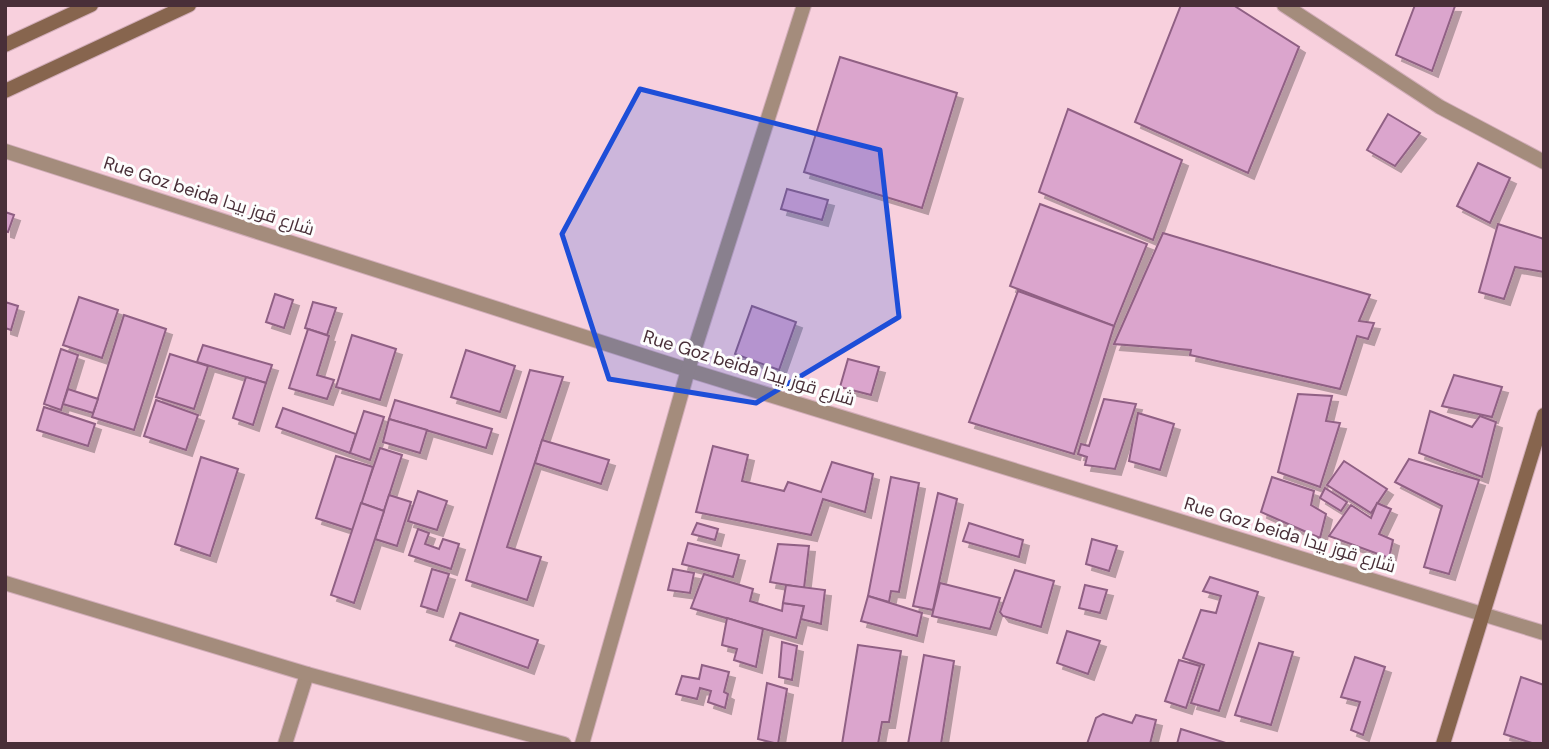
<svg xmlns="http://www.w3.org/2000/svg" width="1549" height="749" viewBox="0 0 1549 749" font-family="'DM Sans',Cairo,sans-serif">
	<defs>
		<filter id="shadow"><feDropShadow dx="6" dy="6" stdDeviation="0" flood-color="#0004"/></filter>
	</defs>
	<rect width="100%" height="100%" fill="#f8d0dd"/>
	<!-- building -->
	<g fill="#dba5cd" stroke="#906084" stroke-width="2" filter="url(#shadow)">
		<path d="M 1181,5 L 1233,5 L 1299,47 L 1248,173 L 1135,122 Z"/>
		<path d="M 1415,5 L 1455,6 L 1432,71 L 1396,55 Z"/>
		<path d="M 840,57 L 957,93 L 922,208 L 804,172 Z"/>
		<path d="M 1068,109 L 1182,160 L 1153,240 L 1039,192 Z"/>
		<path d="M 1388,114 L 1420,133 L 1395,166 L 1367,150 Z"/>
		<path d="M 1478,163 L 1510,178 L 1490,223 L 1457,206 Z"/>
		<path d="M 787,189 L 828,200 L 822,220 L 781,209 Z"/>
		<path d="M 1040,204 L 1147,244 L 1114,326 L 1010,286 Z"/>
		<path d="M 5,212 L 14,215 L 8,232 L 5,231 Z"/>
		<path d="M 1498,224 L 1544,239 L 1544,272 L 1515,267 L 1504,299 L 1479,292 Z"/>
		<path d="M 1163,233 L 1370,295 L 1359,321 L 1374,323 L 1368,339 L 1357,336 L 1340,389 L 1190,355 L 1191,350 L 1114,344 Z"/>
		<path d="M 1018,291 L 1114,326 L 1074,454 L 969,422 Z"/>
		<path d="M 275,294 L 293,300 L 284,328 L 266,322 Z"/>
		<path d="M 79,297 L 118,310 L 102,358 L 63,345 Z"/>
		<path d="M 5,302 L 18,306 L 11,330 L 5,328 Z"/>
		<path d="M 313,302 L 336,308 L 327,335 L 305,328 Z"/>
		<path d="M 752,306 L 796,322 L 779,370 L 735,354 Z"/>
		<path d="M 124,315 L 166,329 L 134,430 L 92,417 Z"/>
		<path d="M 308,329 L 329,336 L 317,375 L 334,380 L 327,399 L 289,388 Z"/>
		<path d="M 352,335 L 396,349 L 380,400 L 336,387 Z"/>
		<path d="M 203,345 L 272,365 L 266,383 L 197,362 Z"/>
		<path d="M 61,349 L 78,355 L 61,410 L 44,404 Z"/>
		<path d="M 466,350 L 515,366 L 500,412 L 451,397 Z"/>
		<path d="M 170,354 L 208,366 L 194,409 L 156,397 Z"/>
		<path d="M 848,359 L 879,367 L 871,395 L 840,387 Z"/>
		<path d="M 530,370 L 563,377 L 507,547 L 541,557 L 527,600 L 466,580 Z"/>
		<path d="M 1454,375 L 1502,387 L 1492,417 L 1442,406 Z"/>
		<path d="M 246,377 L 266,383 L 253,425 L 233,418 Z"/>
		<path d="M 68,389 L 98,399 L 93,413 L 63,404 Z"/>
		<path d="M 1298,394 L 1332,396 L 1326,421 L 1340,423 L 1320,487 L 1278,472 Z"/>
		<path d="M 1104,399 L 1136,404 L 1115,469 L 1085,465 L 1087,457 L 1078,454 L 1081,444 L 1089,446 Z"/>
		<path d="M 156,400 L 198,415 L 186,450 L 144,436 Z"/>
		<path d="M 395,400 L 492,429 L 486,448 L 389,419 Z"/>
		<path d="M 44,407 L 95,424 L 88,446 L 37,430 Z"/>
		<path d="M 283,408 L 356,434 L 350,453 L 276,427 Z"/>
		<path d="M 364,411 L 384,417 L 370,460 L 350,453 Z"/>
		<path d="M 1430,411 L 1472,427 L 1480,416 L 1496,422 L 1482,477 L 1419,453 Z"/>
		<path d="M 1138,413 L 1174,424 L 1160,470 L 1129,461 Z"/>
		<path d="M 389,419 L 427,430 L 420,453 L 383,442 Z"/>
		<path d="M 542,440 L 609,460 L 601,484 L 535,463 Z"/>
		<path d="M 713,446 L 748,455 L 742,481 L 784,491 L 788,482 L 821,492 L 832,462 L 873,474 L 865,512 L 823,499 L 811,535 L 696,512 Z"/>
		<path d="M 380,448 L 402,455 L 384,511 L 361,503 Z"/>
		<path d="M 336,456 L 373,467 L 353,530 L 316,518 Z"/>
		<path d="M 201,457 L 238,469 L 210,556 L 175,544 Z"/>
		<path d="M 1409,459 L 1479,480 L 1449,574 L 1424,567 L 1442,506 L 1395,482 Z"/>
		<path d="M 1344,461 L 1387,489 L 1371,513 L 1327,485 Z"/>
		<path d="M 891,477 L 919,483 L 899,592 L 891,591 L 889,602 L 868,596 Z"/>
		<path d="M 1272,477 L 1314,491 L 1311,505 L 1326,514 L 1320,538 L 1261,512 Z"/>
		<path d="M 1325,488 L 1347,502 L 1341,511 L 1320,498 Z"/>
		<path d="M 418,491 L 447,501 L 437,530 L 408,521 Z"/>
		<path d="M 938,493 L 957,499 L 933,610 L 913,606 Z"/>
		<path d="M 389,495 L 411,502 L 397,546 L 375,539 Z"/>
		<path d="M 361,503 L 384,511 L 354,603 L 331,595 Z"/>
		<path d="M 1377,503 L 1391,509 L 1379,534 L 1393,540 L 1389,558 L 1329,536 L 1351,505 L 1371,518 Z"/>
		<path d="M 697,523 L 718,529 L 715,540 L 692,534 Z"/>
		<path d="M 969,523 L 1023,540 L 1019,557 L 963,541 Z"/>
		<path d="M 418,529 L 429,533 L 425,544 L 439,549 L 443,539 L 459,544 L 451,569 L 409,555 Z"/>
		<path d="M 1092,539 L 1117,546 L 1109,571 L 1086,564 Z"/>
		<path d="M 688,543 L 739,555 L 733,577 L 682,564 Z"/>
		<path d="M 778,544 L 809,546 L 804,588 L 770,582 Z"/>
		<path d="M 432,569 L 449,574 L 437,611 L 421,606 Z"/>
		<path d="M 673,569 L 694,573 L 690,593 L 668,590 Z"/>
		<path d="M 1015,570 L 1054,581 L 1041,627 L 1003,616 L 1000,612 Z"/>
		<path d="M 704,574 L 753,589 L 750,601 L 782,611 L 783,603 L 804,606 L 796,638 L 691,608 Z"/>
		<path d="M 1210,577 L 1258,592 L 1219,711 L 1191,703 L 1204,665 L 1183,658 L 1201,610 L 1216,613 L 1221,596 L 1203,591 Z"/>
		<path d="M 940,583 L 1000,598 L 990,629 L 932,616 Z"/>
		<path d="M 786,585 L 825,590 L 821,624 L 801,619 L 804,606 L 783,603 Z"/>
		<path d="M 1085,585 L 1107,590 L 1100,613 L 1079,608 Z"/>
		<path d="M 868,596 L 922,613 L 917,636 L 861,621 Z"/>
		<path d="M 460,613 L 538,640 L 528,668 L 450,640 Z"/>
		<path d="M 727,618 L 763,629 L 756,667 L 734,660 L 737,649 L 722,645 Z"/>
		<path d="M 1067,631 L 1100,641 L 1088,674 L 1057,663 Z"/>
		<path d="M 782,642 L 797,646 L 792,680 L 779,677 Z"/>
		<path d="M 1259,643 L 1293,652 L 1271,725 L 1235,715 Z"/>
		<path d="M 858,645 L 901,651 L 889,722 L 882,722 L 878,744 L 842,744 Z"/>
		<path d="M 924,655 L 954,661 L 941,744 L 908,744 Z"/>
		<path d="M 1355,657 L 1385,667 L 1363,735 L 1351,730 L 1360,702 L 1341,697 Z"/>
		<path d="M 1179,660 L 1200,666 L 1186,708 L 1165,701 Z"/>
		<path d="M 702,665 L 729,672 L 724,692 L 728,694 L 725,708 L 708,702 L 711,691 L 700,688 L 697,699 L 676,694 L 682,676 L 699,679 Z"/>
		<path d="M 1521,677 L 1544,685 L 1544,744 L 1535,744 L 1504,734 Z"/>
		<path d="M 767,683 L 787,689 L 778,744 L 758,739 Z"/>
		<path d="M 1103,714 L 1132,723 L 1136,715 L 1156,720 L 1150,744 L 1087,744 L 1096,718 Z"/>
		<path d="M 1181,729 L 1229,744 L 1177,744 Z"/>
	</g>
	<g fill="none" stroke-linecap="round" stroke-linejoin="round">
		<!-- lane casing -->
		<g stroke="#d2adb9" stroke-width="16">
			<path id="lane" d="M 285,744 L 307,674"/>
		</g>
		<!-- street casing -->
		<g stroke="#d2adb9" stroke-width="16">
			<g id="street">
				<path d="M 1284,5 L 1440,107 L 1544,162"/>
				<path d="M 5,151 L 688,370 L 1544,633"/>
				<path d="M 5,583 L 307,674 L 564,744"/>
				<path d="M 582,744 L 688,370 L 804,5"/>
			</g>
		</g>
		<!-- secondary casing -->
		<g stroke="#d2adb9" stroke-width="16">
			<g id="secondary">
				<path d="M 5,45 L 91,5"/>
				<path d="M 5,91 L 189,5"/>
				<path d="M 1443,744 L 1544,415"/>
			</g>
		</g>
		<!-- lane -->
		<use href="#lane" stroke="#a48c7c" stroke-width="14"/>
		<!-- street -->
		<use href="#street" stroke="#a48c7c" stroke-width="14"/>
		<!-- secondary -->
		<use href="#secondary" stroke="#87654e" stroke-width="14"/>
	</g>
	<!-- marked area -->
	<path fill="#1d4ed8" fill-opacity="0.2" stroke="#1d4ed8" stroke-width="5" stroke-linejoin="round" d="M 640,89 L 880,150 L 899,317 L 756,403 L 609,379 L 562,234 Z"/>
	<g text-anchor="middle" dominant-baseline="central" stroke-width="6" stroke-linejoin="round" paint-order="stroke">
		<!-- street labels -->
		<g font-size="18" fill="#492f38" stroke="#fdfdfd">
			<text transform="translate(209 196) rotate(18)">Rue Goz beida شارع قوز بيدا</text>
			<text transform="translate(749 368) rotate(17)">Rue Goz beida شارع قوز بيدا</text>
			<text transform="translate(1290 535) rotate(17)">Rue Goz beida شارع قوز بيدا</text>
		</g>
	</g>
	<!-- border -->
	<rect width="1549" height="749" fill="none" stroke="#492f38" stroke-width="14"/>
</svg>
